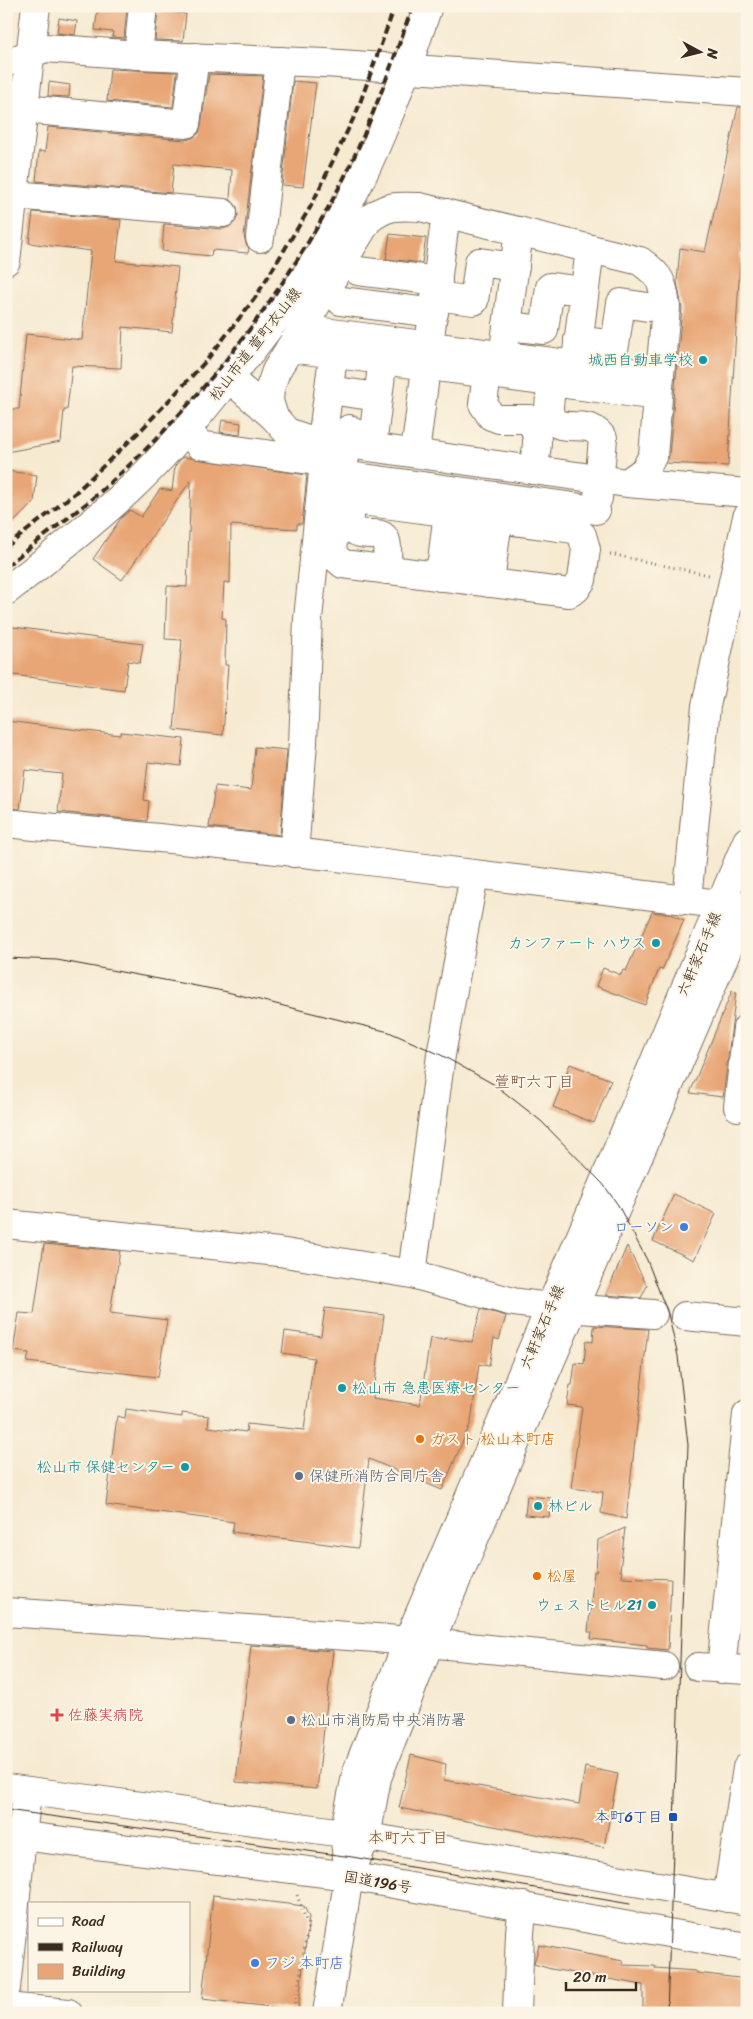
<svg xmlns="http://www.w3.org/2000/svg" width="753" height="2019" viewBox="0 0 753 2019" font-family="Sriracha,'Klee One',sans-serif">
	<rect width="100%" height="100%" fill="#fcf5e5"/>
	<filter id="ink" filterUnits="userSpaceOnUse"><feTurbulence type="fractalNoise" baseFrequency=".02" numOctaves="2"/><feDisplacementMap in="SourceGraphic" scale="10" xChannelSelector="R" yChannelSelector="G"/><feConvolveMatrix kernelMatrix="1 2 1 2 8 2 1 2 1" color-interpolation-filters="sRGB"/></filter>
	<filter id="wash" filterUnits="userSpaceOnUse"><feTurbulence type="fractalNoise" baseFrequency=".0096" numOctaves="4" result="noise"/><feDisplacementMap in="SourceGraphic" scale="20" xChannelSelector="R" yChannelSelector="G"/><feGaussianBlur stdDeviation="1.12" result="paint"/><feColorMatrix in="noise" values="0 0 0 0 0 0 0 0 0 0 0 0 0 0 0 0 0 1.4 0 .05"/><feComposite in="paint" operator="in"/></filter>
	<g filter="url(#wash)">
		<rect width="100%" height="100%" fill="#f6ead1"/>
		<g id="blocks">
			<!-- building -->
			<g fill="#e8a676">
				<path d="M 98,6 L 127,6 L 124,38 L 112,37 L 113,32 L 95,30 Z"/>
				<path d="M 158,11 L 186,14 L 183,41 L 155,40 Z"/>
				<path d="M 59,18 L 77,21 L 75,35 L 57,33 Z"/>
				<path d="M 110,69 L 177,72 L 173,107 L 107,101 Z"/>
				<path d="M 209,74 L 263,76 L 244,236 L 246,244 L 249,248 L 248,253 L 212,250 L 211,256 L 162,251 L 164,224 L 222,229 L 229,227 L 235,222 L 238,215 L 237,207 L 230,199 L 232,170 L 174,164 L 171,193 L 36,181 L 39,151 L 45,152 L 48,127 L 185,140 L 193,138 L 199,133 L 201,126 Z"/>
				<path d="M 293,81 L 316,83 L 303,187 L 282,185 Z"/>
				<path d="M 49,82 L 70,85 L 69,97 L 48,96 Z"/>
				<path d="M 738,107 L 747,107 L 747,246 L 741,245 L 728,466 L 666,463 L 669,456 L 682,308 L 677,282 L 680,248 L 705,252 Z"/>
				<path d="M 33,212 L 121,220 L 116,261 L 178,267 L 172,332 L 123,327 L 121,368 L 72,366 L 67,410 L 64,410 L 61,442 L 6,452 L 11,409 L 19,409 L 26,334 L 82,340 L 91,251 L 29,243 Z"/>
				<path d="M 390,234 L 426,238 L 422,263 L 386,259 Z"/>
				<path d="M 222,420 L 241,423 L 240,435 L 220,432 Z"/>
				<path d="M 183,457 L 307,475 L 302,524 L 297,524 L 297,529 L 231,525 L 230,583 L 224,582 L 222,618 L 226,619 L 225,665 L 228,665 L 223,735 L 174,730 L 182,640 L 165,639 L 167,586 L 187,587 L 191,480 L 122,580 L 93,559 L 121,518 L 130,510 L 141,517 L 160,489 L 172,491 L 175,466 Z"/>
				<path d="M 6,471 L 37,475 L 34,502 L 6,530 Z"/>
				<path d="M 6,626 L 143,644 L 140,663 L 128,661 L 124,690 L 6,674 Z"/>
				<path d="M 6,721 L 120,735 L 121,732 L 184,739 L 181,766 L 148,762 L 144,800 L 149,801 L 147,821 L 58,812 L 62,774 L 25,770 L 20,809 L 6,808 Z"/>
				<path d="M 255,747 L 287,750 L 280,835 L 209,827 L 215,786 L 251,790 Z"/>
				<path d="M 652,912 L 670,914 L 684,920 L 662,970 L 659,969 L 645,1005 L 596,986 L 603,968 L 621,975 L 623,970 L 626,971 Z"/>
				<path d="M 732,991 L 736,992 L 723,1097 L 690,1093 Z"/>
				<path d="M 570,1064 L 611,1080 L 594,1123 L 553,1107 Z"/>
				<path d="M 674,1194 L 716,1214 L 694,1260 L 653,1241 Z"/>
				<path d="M 44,1244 L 120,1251 L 110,1313 L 167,1320 L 158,1377 L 27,1362 L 29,1353 L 13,1351 L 19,1313 L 34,1314 Z"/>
				<path d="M 627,1246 L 647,1286 L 641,1298 L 606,1295 Z"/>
				<path d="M 325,1308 L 384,1315 L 373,1398 L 420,1405 L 430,1338 L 445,1340 L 445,1338 L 472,1342 L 481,1309 L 506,1316 L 499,1340 L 494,1338 L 489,1366 L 479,1364 L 471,1422 L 442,1490 L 369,1459 L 358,1548 L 232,1532 L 234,1522 L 106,1505 L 117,1416 L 125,1418 L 126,1409 L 182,1417 L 182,1413 L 209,1416 L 208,1427 L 246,1432 L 247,1424 L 304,1430 L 314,1358 L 282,1353 L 285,1331 L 321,1336 Z"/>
				<path d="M 594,1326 L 648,1329 L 626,1519 L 601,1513 L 603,1492 L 571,1488 L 582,1407 L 567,1405 L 570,1385 L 572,1385 L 575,1363 L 584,1364 L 586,1341 L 593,1342 Z"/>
				<path d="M 527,1496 L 551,1498 L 549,1517 L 525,1515 Z"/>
				<path d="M 625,1528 L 620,1571 L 622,1571 L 621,1577 L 671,1579 L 668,1650 L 647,1648 L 647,1645 L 591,1639 L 592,1632 L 588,1632 L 594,1571 L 596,1572 L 598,1540 Z"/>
				<path d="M 251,1645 L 333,1651 L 317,1789 L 236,1782 Z"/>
				<path d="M 411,1755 L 446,1764 L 444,1780 L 579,1804 L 585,1767 L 618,1774 L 604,1847 L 399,1808 Z"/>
				<path d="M 213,1895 L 304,1906 L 309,1917 L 298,2010 L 202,1999 Z"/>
				<path d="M 539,1945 L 623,1961 L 622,1965 L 655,1966 L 655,1968 L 696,1971 L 697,1973 L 747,1979 L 747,2013 L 643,2013 L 643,1985 L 551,1969 L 534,1964 Z"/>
			</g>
		</g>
	</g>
	<g filter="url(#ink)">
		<use href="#blocks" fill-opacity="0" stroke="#7c6d5d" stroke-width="1"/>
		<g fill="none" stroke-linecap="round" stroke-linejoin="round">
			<!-- minor casing -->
			<g stroke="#7c6d5d" stroke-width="30">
				<g id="minor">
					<path d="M 138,55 L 143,6"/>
					<path d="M 6,60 L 13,61 L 45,48 L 138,55 L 325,63 L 747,92"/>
					<path d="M 24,109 L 186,124 L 195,57"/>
					<path d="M 14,195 L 223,213"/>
					<path d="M 260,238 L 280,61"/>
					<path d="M 6,261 L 36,6"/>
					<path d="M 358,271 L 438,281"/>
					<path d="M 436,296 L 474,301 L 479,262 L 515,267"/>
					<path d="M 341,301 L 434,313"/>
					<path d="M 507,326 L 544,330 L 550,287 L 584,291"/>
					<path d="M 301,329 L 660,376"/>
					<path d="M 578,340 L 615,345 L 621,303 L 648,307"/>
					<path d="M 290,348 L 658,396"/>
					<path d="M 487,373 L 483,404 L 491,416 L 499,419 L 529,419 C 542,436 536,450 533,470"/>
					<path d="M 501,374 L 519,231"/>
					<path d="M 230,379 L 274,417"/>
					<path d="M 552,382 C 551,391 549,401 549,410 C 552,432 573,424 587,427 C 594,428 599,433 603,438 L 598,498"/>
					<path d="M 573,384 L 590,249"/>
					<path d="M 343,392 L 364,395"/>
					<path d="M 188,429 L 199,445 L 324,462 L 308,619 L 303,743 L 294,853"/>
					<path d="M 322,440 L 336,335"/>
					<path d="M 372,447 L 385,342"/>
					<path d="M 415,453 L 446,213"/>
					<path d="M 342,475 L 596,510"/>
					<path d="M 627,483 L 645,470 L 653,455 L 666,307 C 663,282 661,276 640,261 L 420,207 C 396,206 387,205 368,220 L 276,371 L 270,388 L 269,401 L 274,417 L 287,432 L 304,438 L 627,483 L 747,493"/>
					<path d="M 339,498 L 332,549 L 336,558 L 343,564 L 569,593 L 576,589 L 582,580 L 586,549 L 582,535 L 574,529 L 339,498 L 349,429"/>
					<path d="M 352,499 L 349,525 C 367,549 394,510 386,570"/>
					<path d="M 441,564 L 466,567 L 471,532 L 496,535"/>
					<path d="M 440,577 L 448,512"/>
					<path d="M 490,583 L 500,500"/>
					<path d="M 6,591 C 48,559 90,526 129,490 C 162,459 192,424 220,389 C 263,338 303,285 336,226 C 376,157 403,81 428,6"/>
					<path d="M 6,823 C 122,835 237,844 352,859 C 482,875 612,892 743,907"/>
					<path d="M 687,900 L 706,706 L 747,517"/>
					<path d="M 738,1107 L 747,1028"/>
					<path d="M 6,1224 L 279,1252 L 412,1274 L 513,1302 L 550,1307 L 653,1314"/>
					<path d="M 412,1274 L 441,1055 L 474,875"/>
					<path d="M 685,1316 L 747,1322"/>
					<path d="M 6,1612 L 376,1638 L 664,1666"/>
					<path d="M 698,1667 L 747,1670"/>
					<path d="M 721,1669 L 747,1414"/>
					<path d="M 727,1898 L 747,1768"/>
					<path d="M 6,1988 L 27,1791"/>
					<path d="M 6,2007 L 68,2013"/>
					<path d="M 517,2013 L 520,1932 L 523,1906"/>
				</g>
			</g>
			<!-- major casing -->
			<g stroke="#7c6d5d" stroke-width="30">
				<g id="major">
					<path d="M 347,1857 L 344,1833 L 357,1771 L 408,1641 L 603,1184 L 747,841"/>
					<path d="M 327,2013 L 349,1876 L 366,1837 L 377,1778 L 429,1644 L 747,904"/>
				</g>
			</g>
			<!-- highway casing -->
			<g stroke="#7c6d5d" stroke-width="30">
				<g id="highway">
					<path d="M 6,1788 L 344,1833 L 747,1901"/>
					<path d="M 6,1834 L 349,1876 L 747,1947"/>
				</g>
			</g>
			<!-- path -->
			<g stroke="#7c6d5d" stroke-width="3" stroke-dasharray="1 4" stroke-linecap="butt">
				<path d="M 610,554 L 709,575"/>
				<path d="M 294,2013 L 308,1926 L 297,1895"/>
			</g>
			<!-- minor -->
			<use href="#minor" stroke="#fff" stroke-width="28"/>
			<!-- major -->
			<use href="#major" stroke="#fff" stroke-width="28"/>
			<!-- highway -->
			<use href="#highway" stroke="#fff" stroke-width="28"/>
			<!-- tram -->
			<g stroke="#3b2a1e" stroke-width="1">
				<path d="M 6,958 L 57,960 L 223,991 L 389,1032 L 441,1055 L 495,1085 L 541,1121 L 603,1184 L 618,1205 L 647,1260 L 668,1314 L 678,1356 L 688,1445 L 667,2013"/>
				<path d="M 6,1810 L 352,1857 L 630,1904"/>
			</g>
			<!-- rail -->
			<g stroke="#3b2a1e" stroke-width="4" stroke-dasharray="8 4" stroke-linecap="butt">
				<path d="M 6,547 L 75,493 L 142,429 L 206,361 L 255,298 L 311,206 L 357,111 L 395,6"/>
				<path d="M 6,566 C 33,545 60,524 87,503 C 182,423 263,323 324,215 C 362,150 387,77 413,6"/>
			</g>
		</g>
	</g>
	<!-- markers -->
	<g fill="#0f9aa8" stroke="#fcf5e5" stroke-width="2">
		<circle cx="703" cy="360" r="5"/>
		<circle cx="656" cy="943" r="5"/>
		<circle cx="342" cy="1388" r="5"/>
		<circle cx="185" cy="1467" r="5"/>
		<circle cx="538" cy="1506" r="5"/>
		<circle cx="652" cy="1605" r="5"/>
	</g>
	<g fill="#3f7fe0" stroke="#fcf5e5" stroke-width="2">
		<circle cx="684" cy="1227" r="5"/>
		<circle cx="255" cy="1963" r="5"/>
	</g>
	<g fill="#e8710a" stroke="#fcf5e5" stroke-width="2">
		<circle cx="420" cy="1439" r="5"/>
		<circle cx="537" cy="1576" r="5"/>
	</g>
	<g fill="#5c6f8a" stroke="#fcf5e5" stroke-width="2">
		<circle cx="299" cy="1476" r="5"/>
		<circle cx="291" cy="1720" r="5"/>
	</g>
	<path fill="#e0444e" stroke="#fcf5e5" stroke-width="2" d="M54.5 1707.5h5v5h5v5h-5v5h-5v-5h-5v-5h5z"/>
	<rect fill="#1a4fb4" stroke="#fcf5e5" stroke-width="2" x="668" y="1812" width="10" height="10" rx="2.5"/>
	<g text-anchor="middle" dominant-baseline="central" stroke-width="4" stroke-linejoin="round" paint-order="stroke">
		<!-- street labels -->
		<g font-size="15" fill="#3b2a1e" stroke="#fcf5e5">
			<text transform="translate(255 344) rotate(-52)">松山市道 萱町衣山線</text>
			<text transform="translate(699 954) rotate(-67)">六軒家石手線</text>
			<text transform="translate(542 1327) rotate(-67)">六軒家石手線</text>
			<text transform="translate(378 1882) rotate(10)">国道196号</text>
		</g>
		<!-- culture labels -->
		<g font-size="15" fill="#0d838f" stroke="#fcf5e5" text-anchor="end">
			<text x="693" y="360">城西自動車学校</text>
			<text x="646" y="943">カンファート ハウス</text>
			<text x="352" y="1388" text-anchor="start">松山市 急患医療センター</text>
			<text x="175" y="1467">松山市 保健センター</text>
			<text x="548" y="1506" text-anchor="start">林ビル</text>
			<text x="642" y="1605">ウェストヒル21</text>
		</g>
		<!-- shop labels -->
		<g font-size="15" fill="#366cbe" stroke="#fcf5e5" text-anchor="end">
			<text x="674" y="1227">ローソン</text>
			<text x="265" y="1963" text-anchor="start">フジ 本町店</text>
		</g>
		<!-- food labels -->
		<g font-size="15" fill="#c56008" stroke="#fcf5e5" text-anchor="start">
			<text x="430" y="1439">ガスト 松山本町店</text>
			<text x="547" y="1576">松屋</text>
		</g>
		<!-- service labels -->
		<g font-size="15" fill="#4e5e75" stroke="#fcf5e5" text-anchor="start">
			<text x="309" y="1476">保健所消防合同庁舎</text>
			<text x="301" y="1720">松山市消防局中央消防署</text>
		</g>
		<!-- health labels -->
		<g font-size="15" fill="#be3a42" stroke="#fcf5e5" text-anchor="start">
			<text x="68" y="1715">佐藤実病院</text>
		</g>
		<!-- transit labels -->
		<g font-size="15" fill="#164399" stroke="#fcf5e5" text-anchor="end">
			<text x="663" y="1817">本町6丁目</text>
		</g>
		<!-- neighbourhood labels -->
		<g font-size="16" fill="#78553d" stroke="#fcf5e5">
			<text x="534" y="1081">萱町六丁目</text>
			<text x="408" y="1837">本町六丁目</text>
		</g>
	</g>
	<!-- margin -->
	<rect width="753" height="2019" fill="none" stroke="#fcf5e5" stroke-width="25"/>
	<!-- legend -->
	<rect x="28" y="1902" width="162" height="90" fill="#fcf5e5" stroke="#afa495"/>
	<rect x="38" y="1918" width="25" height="8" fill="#ffffff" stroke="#afa495"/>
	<text x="72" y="1926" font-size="15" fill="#3b2a1e">Road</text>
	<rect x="38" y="1943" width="25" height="8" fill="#3b2a1e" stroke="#afa495"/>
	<text x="72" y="1952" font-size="15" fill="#3b2a1e">Railway</text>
	<rect x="38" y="1964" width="25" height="15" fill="#e8a676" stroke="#afa495"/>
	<text x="72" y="1976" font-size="15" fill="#3b2a1e">Building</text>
	<!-- north arrow -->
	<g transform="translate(700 52) rotate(97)" stroke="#fcf5e5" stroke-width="4" paint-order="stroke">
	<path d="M0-4L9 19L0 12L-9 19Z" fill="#3b2a1e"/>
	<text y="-8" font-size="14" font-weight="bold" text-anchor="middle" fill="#3b2a1e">N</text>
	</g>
	<!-- scale -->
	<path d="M566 1982v8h70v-8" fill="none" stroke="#3b2a1e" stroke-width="2.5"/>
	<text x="573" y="1982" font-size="15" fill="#3b2a1e" stroke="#fcf5e5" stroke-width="4" paint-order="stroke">20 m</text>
</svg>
